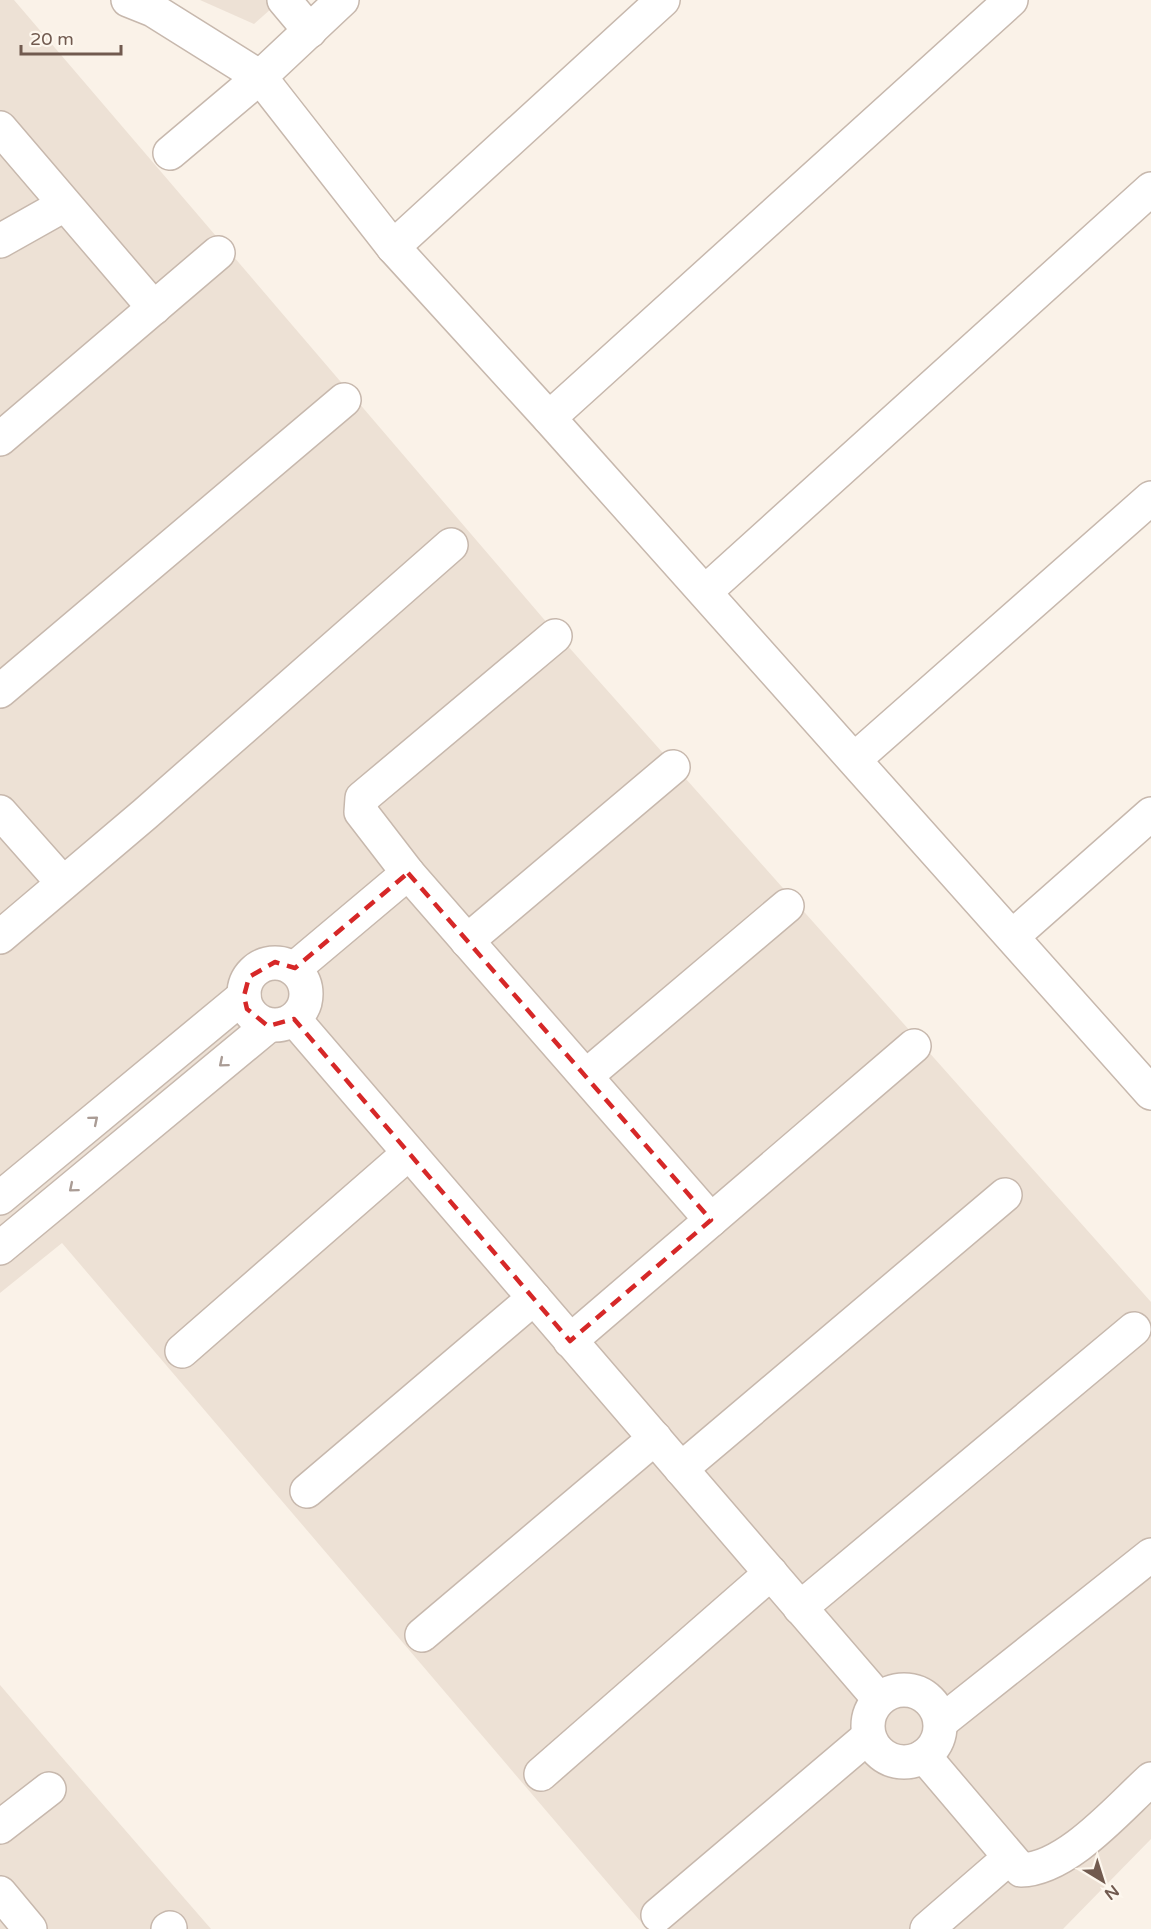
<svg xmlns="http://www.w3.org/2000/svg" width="1151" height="1929" viewBox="0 0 1151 1929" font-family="'Varela Round',sans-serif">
	<rect width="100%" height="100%" fill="#faf2e8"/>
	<!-- residential -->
	<g fill="#ede1d5">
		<path d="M 0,0 L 14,0 L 542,617 L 1151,1302 L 1151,1839 L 1063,1929 L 647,1929 L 62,1243 L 0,1293 Z"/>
		<path d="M 200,0 L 281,0 L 254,24 Z"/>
		<path d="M 0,1685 L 59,1754 L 211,1929 L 0,1929 Z"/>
	</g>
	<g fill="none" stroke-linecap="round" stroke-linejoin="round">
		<!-- street casing -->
		<g stroke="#c7b8ad" stroke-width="36">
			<g id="street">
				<path d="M 128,0 L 153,10 L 260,77 L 393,247 L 549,418 L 1151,1093"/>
				<path d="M 284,0 L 310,31"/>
				<path d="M 0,128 L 154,308"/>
				<path d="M 170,153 L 260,77 L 342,0"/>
				<path d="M 0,241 L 64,205"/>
				<path d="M 393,247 L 663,0"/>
				<path d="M 549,418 L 1011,0"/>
				<path d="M 0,439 L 218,253"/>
				<path d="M 705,592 L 1151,189"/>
				<path d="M 0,691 L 344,400"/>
				<path d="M 855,759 L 1151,498"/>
				<path d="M 0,812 L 63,883"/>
				<path d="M 408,873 L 361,812 L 362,798 L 555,636"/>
				<path d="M 1013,936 L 1151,814"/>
				<path d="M 0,937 L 145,814 L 451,545"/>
				<path d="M 467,941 L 673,767"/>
				<circle cx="275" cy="994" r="31"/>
				<path d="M 295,968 L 408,873 L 711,1220"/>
				<path d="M 294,1019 L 879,1699"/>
				<path d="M 586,1076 L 787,906"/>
				<path d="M 0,1198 L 244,996"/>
				<path d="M 0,1248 L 268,1026"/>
				<path d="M 570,1341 L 914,1046"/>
				<path d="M 182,1351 L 409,1153"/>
				<path d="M 681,1469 L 1005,1195"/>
				<path d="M 307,1491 L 534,1298"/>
				<path d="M 800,1608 L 1134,1329"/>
				<path d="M 422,1635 L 655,1438"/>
				<circle cx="904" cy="1726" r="36"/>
				<path d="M 941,1722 L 1151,1555"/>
				<path d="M 924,1756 L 1021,1870 C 1067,1869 1118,1809 1151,1779"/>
				<path d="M 541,1774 L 771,1573"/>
				<path d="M 0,1827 L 49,1789"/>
				<path d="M 0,1893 L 30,1929"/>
				<path d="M 658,1915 L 869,1736"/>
				<path d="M 168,1929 L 170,1928"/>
				<path d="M 927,1929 L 1009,1858"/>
			</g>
		</g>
		<!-- street -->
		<use href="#street" stroke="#fff" stroke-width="33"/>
	</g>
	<!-- one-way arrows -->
	<defs><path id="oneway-chevron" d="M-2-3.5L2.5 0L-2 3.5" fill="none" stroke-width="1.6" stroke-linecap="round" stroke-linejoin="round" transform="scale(1.5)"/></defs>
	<g stroke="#aa9c95">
		<use href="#oneway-chevron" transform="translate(223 1063) rotate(140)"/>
		<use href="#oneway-chevron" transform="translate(94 1120) rotate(-40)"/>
		<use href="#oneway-chevron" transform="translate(73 1188) rotate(140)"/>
	</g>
	<!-- marked area -->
	<path fill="none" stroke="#d62828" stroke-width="4.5" stroke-dasharray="12 8" stroke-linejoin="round" d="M 408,873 L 711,1220 L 570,1341 L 294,1019 L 268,1026 L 247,1009 L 244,996 L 249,977 L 275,962 L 295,968 Z"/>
	<!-- north arrow -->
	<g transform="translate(1103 1881) rotate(142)" stroke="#fdf7ee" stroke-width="4.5" paint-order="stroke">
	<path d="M0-4.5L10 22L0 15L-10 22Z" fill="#715a4f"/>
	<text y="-9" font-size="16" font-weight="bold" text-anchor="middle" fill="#715a4f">N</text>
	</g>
	<!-- scale -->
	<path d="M21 45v9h100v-9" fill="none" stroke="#715a4f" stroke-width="3"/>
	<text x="30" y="45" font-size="18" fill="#715a4f" stroke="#fdf7ee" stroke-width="4.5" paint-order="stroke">20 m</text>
</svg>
